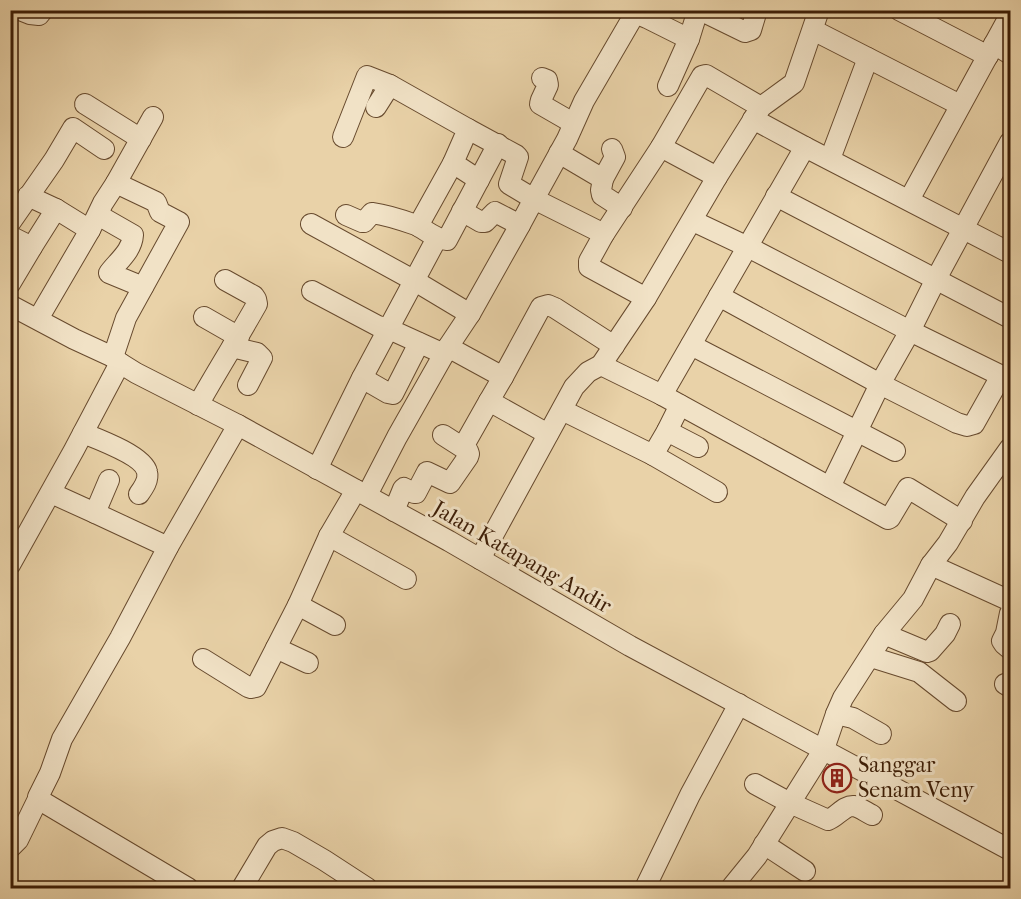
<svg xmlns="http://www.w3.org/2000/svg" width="1021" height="899" viewBox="0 0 1021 899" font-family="'IM FELL French Canon',serif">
	<rect width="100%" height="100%" fill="#e9d2a8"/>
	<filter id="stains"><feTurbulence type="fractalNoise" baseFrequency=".00333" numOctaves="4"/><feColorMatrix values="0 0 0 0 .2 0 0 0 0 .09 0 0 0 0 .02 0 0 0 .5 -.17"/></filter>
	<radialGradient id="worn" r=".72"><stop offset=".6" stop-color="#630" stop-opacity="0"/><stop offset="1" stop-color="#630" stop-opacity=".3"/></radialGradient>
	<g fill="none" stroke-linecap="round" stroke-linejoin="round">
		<!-- minor casing -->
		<g stroke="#674a2e" stroke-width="22">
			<g id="minor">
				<path d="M 20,10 L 30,14 L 39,15 L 43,10"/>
				<path d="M 700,10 L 745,32 L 751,30 L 757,10"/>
				<path d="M 899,10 L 988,56"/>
				<path d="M 635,13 L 647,18 L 689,39"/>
				<path d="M 813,30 L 960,105"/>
				<path d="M 994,44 L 1010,54"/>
				<path d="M 542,78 L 547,80 L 548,85 L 541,100 L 540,104 L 573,123"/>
				<path d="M 668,86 L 689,39 L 698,10"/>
				<path d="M 85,104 L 141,139"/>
				<path d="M 376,107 L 390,85 L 468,129 L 453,163 L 479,180"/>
				<path d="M 753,119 L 805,147 L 1010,253"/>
				<path d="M 468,129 L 516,155 L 518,157 L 509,184 L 534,199 L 567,139 L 584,101 L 637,10"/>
				<path d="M 343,137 L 367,76 L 390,85"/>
				<path d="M 661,147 L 717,177"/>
				<path d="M 559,153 L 603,179 L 601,190 L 602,195 L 622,208"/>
				<path d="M 830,159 L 868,58"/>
				<path d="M 603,179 L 615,157 L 612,149"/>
				<path d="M 28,196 L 56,209 L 90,230"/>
				<path d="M 776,196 L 1010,318"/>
				<path d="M 909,200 L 1010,15"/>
				<path d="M 462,211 L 481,222 L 485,222 L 495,212 L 520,225 L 534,199 L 604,234"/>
				<path d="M 98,215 L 133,235 C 132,251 118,261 109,273 L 143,287"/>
				<path d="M 346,215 L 362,222 L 364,222 L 372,213 C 387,215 402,220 416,225 C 426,230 435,239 447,240 L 498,144"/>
				<path d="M 693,221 L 748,247 L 910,331 L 1010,380"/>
				<path d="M 10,223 L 54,160 L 73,128 L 104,149"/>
				<path d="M 311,224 L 415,281 L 470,314"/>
				<path d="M 418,226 L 453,163"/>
				<path d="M 10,236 L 32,247"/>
				<path d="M 10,284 L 32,247 L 56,209"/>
				<path d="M 312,291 L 378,326 L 389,329 L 444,354"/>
				<path d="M 719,296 L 880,384 L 957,423 L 967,426 L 974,424 L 1001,376"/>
				<path d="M 646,298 L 589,267 L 589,261 L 604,234 L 661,147 L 702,76 L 706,75 L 761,107"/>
				<path d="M 10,305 L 74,339 L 113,357 L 120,363 L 136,373 L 238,425 L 449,541 L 630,646 L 1010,850"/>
				<path d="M 204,317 L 239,337"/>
				<path d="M 38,319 L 90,230 L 103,203 L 116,183"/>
				<path d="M 691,345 L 895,451"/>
				<path d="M 232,347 L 257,353 L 262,358 L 248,385"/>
				<path d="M 448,347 L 503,377 L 489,401 L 548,434"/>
				<path d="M 113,357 L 126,318 L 179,222 L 160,212 L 156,202 L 116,183 L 153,117"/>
				<path d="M 601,365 L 662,395 L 888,519 L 890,518 L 908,488 L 962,521"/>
				<path d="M 503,377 L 541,307 L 548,305 L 555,308 L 614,346"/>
				<path d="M 362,378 L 388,393 L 393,394 L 419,343"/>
				<path d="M 662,395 L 805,147"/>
				<path d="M 198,405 C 217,371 238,338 257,304 L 256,299 L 254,296 L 225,280"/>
				<path d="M 562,410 L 653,455 L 717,492"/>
				<path d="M 667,431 L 698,447"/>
				<path d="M 83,433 C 98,439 144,456 147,472 C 149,480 144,487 139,494"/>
				<path d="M 463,447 L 489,401"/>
				<path d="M 653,455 L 667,431 L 680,405"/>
				<path d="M 317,469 L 362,378 L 437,238"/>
				<path d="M 830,487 L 880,384 L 910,331 L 936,279 L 1010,142"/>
				<path d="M 51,493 L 95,513 L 109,480"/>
				<path d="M 367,495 L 397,437 L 448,347 L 470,314 L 520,225"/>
				<path d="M 394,511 L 403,489 L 404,488 L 414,493 L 416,493 L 427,472 L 450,483 L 468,457 L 469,454 L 468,451 L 443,435"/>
				<path d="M 95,513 L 168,547"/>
				<path d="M 329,536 L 406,579"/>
				<path d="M 480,559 L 574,387 L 588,372 L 601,365 L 646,298 L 717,177 L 761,107 L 794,83 L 819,10"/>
				<path d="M 10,565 L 74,450 L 120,363"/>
				<path d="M 931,565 L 948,543 L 975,497 L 1010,448"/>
				<path d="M 1010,613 L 1006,633 L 1002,641 L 1004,644 L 1010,649"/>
				<path d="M 335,625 L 298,605 L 329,536 L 356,490"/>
				<path d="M 884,634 L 927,652 L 930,651 L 945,634 L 950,624"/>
				<path d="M 276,648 L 308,663"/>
				<path d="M 871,657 L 919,672 L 956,701"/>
				<path d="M 203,659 L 248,687 L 251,688 L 256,687 L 298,605"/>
				<path d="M 1005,684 L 1010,687"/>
				<path d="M 836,714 L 853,718 L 881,734"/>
				<path d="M 755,784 L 790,803 L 828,820 C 837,817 844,805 854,806 C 859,807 866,812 872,815"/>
				<path d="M 38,799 L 188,888"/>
				<path d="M 764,844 L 805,871"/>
				<path d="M 10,848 L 18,840 L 38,799 L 38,797 L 50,773 L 62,739 L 120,638 L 168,547 L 238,425"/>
				<path d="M 242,888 L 267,846 L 273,841 L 282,838 L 293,842 L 324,860 L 367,888"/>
				<path d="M 645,888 L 690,795 L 739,704"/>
				<path d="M 731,888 L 757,856 L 824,749 L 836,714 L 843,698 L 884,634 L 913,599 L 931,565 L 1008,600 L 1010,603"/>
			</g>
		</g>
		<!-- minor -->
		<use href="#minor" stroke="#f1e2c6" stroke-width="20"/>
	</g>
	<!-- icons -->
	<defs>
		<g id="building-ring" transform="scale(1.5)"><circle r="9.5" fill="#f1e2c6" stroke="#8f2418" stroke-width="1.5"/><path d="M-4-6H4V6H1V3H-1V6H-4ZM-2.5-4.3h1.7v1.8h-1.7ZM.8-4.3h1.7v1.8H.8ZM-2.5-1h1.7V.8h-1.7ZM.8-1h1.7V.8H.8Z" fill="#8f2418"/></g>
	</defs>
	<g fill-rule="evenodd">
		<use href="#building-ring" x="837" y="778"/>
	</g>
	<g text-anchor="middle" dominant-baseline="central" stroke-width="6" stroke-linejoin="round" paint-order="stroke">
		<!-- street labels -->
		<g font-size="22" fill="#3c1d06" stroke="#f1e2c6">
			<text transform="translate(522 557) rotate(30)">Jalan Katapang Andir</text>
		</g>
		<!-- poi labels -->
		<g font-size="22" fill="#3c1d06" stroke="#f1e2c6" text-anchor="start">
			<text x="858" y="765">Sanggar<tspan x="858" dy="25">Senam Veny</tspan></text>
		</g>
	</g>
	<!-- margin -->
	<rect width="1021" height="899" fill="none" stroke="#e9d2a8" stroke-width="36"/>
	<rect x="12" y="12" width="997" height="875" fill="none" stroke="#3c1d06" stroke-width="3"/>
	<rect x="18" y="18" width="985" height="863" fill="none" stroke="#3c1d06" stroke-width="1.5"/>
	<rect width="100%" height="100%" filter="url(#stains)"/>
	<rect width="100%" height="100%" fill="url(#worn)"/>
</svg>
